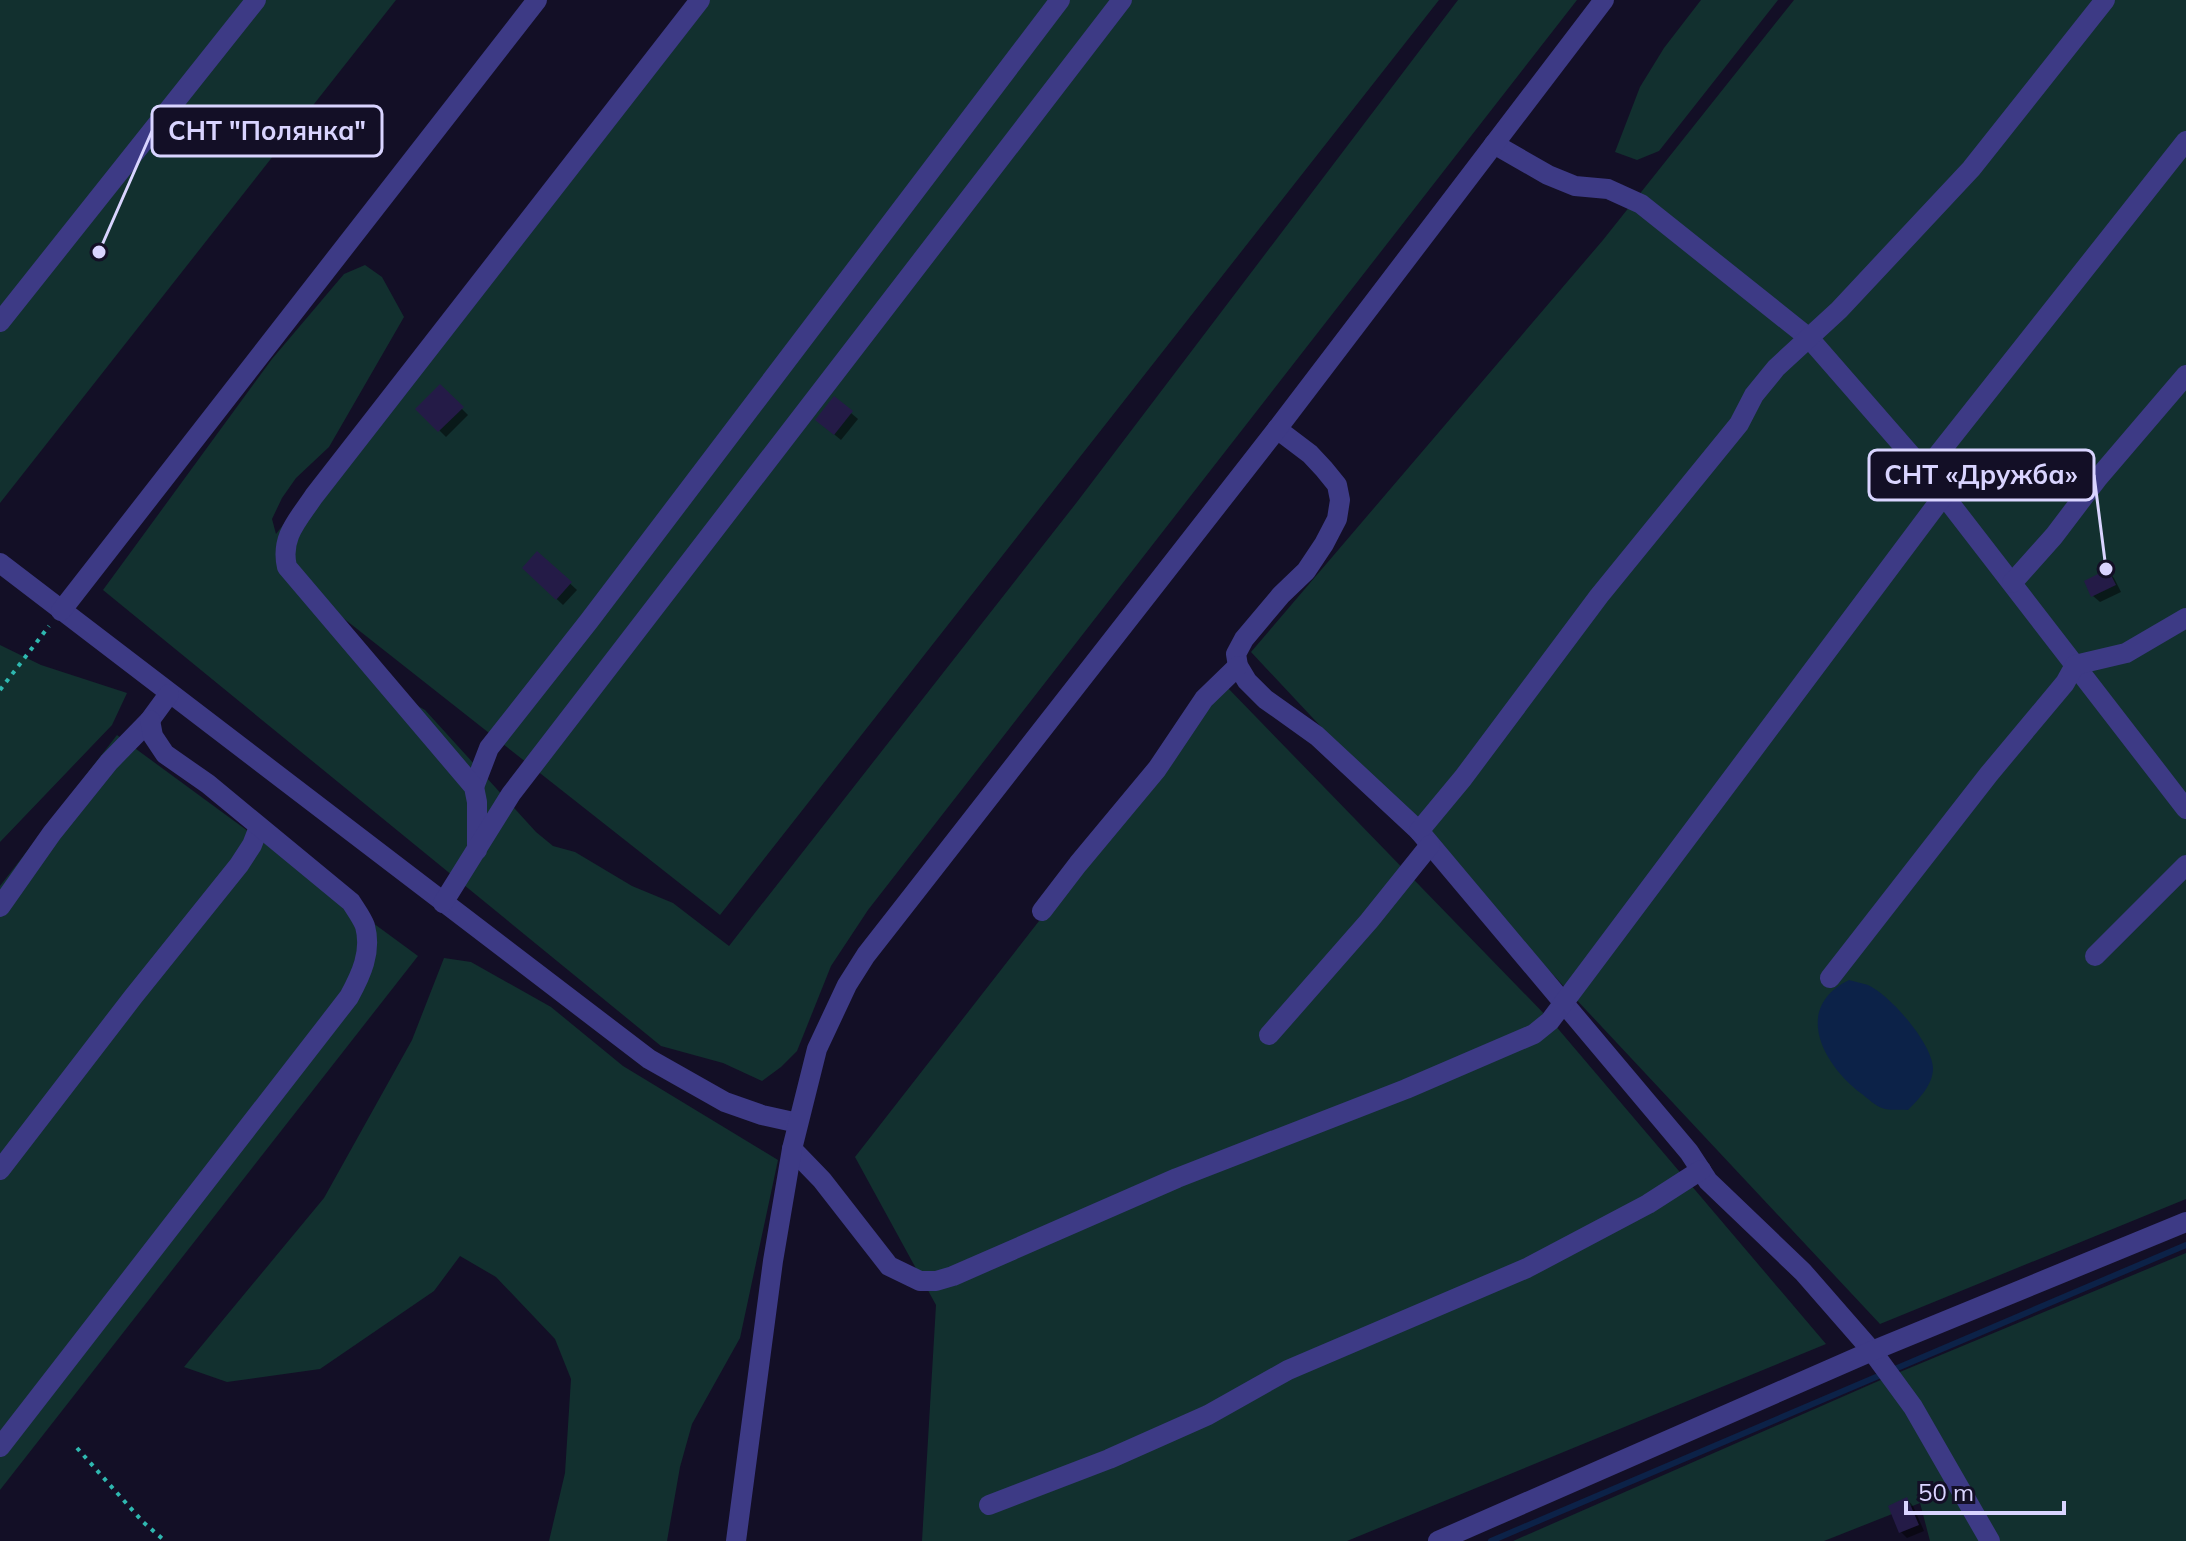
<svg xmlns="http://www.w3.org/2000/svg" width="2186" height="1541" viewBox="0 0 2186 1541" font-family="Mulish,sans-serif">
	<rect width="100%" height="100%" fill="#130f26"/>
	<!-- green -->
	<g fill="#12302f">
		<path d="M 0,0 L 396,0 L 0,503 Z"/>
		<path d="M 697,0 L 1439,0 L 720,915 L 300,584 L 386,688 L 425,710 L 536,832 L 553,846 L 575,852 L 632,886 L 673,903 L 729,946 L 1077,502 L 1458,0 L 1577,0 L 868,910 L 831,966 L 797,1051 L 781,1067 L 762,1081 L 723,1063 L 661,1046 L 103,590 L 272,359 L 344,274 L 365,265 L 382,277 L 404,317 L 329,447 L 296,478 L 282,498 L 272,519 L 276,534 Z"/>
		<path d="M 1701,0 L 1778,0 L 1659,151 L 1637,160 L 1615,152 L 1640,87 L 1664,48 Z"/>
		<path d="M 1794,0 L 2186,0 L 2186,1199 L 1880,1324 L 1251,652 L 1603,240 Z"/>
		<path d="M 0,645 L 41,665 L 127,693 L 112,725 L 0,842 Z"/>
		<path d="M 1224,684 L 1554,1024 L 1826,1344 L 1347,1541 L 922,1541 L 936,1305 L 855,1157 Z"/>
		<path d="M 117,735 L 418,956 L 0,1490 L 0,886 Z"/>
		<path d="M 444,958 L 471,962 L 551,1007 L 623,1066 L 778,1160 L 740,1338 L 692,1424 L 680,1467 L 667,1541 L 549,1541 L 565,1473 L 571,1379 L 555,1339 L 496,1277 L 460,1256 L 434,1291 L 320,1369 L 227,1382 L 184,1367 L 324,1198 L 412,1040 Z"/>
		<path d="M 2186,1253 L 2186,1541 L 1930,1541 L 1920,1503 L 1824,1541 L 1513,1541 L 1883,1379 Z"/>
	</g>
	<!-- water -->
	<path fill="#0c2248" d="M 1849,980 C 1855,982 1862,983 1868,985 C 1890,995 1932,1043 1933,1068 C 1933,1085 1919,1099 1908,1110 C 1900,1109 1890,1111 1882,1108 C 1876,1106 1868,1099 1862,1094 C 1823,1065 1792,1008 1849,980 Z"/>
	<!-- shadow -->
	<g fill="#0007">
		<path d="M 440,387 L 468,415 L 446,437 L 418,409 Z"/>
		<path d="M 851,413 L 858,419 L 841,440 L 824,426 Z"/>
		<path d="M 538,554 L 577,590 L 563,605 L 524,568 Z"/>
		<path d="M 2108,572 L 2114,578 L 2121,592 L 2100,602 L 2093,596 Z"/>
		<path d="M 1907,1499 L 1913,1506 L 1924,1531 L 1907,1538 L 1901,1532 Z"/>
	</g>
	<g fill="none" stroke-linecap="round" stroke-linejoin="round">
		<!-- stream -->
		<path stroke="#0c2248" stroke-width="6" d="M 1491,1541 L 2186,1245"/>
	</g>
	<!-- building -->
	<g fill="#241b47">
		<path d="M 440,384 L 464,407 L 438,432 L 415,409 Z"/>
		<path d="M 834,396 L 853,411 L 834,435 L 815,420 Z"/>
		<path d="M 537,551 L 572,582 L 556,600 L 522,568 Z"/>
		<path d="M 2108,569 L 2116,585 L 2091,597 L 2084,581 Z"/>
		<path d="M 1907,1497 L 1919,1525 L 1899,1533 L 1888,1506 Z"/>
	</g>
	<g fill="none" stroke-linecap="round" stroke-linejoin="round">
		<!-- path -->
		<g stroke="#2fb8b0" stroke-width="4" stroke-dasharray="4 6" stroke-linecap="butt">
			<path d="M 0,690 L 49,626"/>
			<path d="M 77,1448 L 143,1522 L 165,1541"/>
		</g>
		<!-- minor -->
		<g stroke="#3d3a85" stroke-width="20">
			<path d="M 1494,144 L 1548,175 L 1575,186 L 1608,189 L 1641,204 L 1809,338 L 1925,471 L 2186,809"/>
			<path d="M 0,322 L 256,0"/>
			<path d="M 1277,429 L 1310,454 L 1324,469 L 1337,485 L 1340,500 L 1337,519 L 1324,544 L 1306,571 L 1281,595 L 1244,639 L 1236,654 L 1238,666 L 1247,681 L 1265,699 L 1317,736 L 1419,831 L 1689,1152 L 1708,1181 L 1803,1272 L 1872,1351 L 1913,1407 L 1990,1541"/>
			<path d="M 1925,471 L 2186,141"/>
			<path d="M 0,563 L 649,1059 L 725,1102 L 762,1115 L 798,1123"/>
			<path d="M 2012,583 L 2054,536 L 2098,478 L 2186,375"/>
			<path d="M 61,611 L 537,0"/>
			<path d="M 474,787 L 489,748 L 589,621 L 1060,0"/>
			<path d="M 1419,831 L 1463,778 L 1599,596 L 1739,424 L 1754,395 L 1776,368 L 1839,310 L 1971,169 L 2105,0"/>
			<path d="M 477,850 L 477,802 L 474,787 L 287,567 C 280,537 298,520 314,496 L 700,0"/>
			<path d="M 443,903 L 511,794 L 1122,0"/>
			<path d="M 0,907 L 52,833 L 109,762 L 150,720 L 169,694"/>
			<path d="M 1042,911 L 1078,864 L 1157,769 L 1204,699 L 1238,666"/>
			<path d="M 2095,956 L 2186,865"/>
			<path d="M 1830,978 L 1989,774 L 2065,683 L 2075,665 L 2126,653 L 2186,618"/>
			<path d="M 1269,1035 L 1369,921 L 1430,845"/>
			<path d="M 792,1149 L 822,1180 L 889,1266 L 920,1281 L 936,1281 L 953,1276 L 1177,1178 L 1406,1089 L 1534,1034 L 1550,1021 L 1944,495"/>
			<path d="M 0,1170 L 133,997 L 239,865 L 252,845 L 259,827"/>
			<path d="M 0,1447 L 349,997 C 361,975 372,952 365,926 C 362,918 356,910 351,902 L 208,784 L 165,754 L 153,736 L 150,720"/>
			<path d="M 989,1505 L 1109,1459 L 1208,1415 L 1288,1370 L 1527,1268 L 1648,1204 L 1701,1170"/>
			<path d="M 736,1541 L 773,1261 L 792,1149 L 817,1049 L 847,985 L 866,955 L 1277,429 L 1604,0"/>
			<path d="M 1438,1541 L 1872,1351 L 2186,1222"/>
		</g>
	</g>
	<!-- callouts -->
	<path fill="none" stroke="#d9d4ff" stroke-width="3" d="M99 252L152 131M2106 569L2094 475"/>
	<g fill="#d9d4ff" stroke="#130f26" stroke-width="3">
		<circle cx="99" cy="252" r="8"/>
		<circle cx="2106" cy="569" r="8"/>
	</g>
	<g fill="#130f26" stroke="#d9d4ff" stroke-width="3">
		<rect x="152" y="106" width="230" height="50" rx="8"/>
		<rect x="1869" y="450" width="225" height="50" rx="8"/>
	</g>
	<g font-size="26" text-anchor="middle" font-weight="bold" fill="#d9d4ff">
		<text x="267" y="140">СНТ "Полянка"</text>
		<text x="1981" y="484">СНТ «Дружба»</text>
	</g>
	<!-- scale -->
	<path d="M1906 1501v12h158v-12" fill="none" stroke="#d9d4ff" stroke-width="4"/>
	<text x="1918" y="1501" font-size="24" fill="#d9d4ff" stroke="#130f26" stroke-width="6" paint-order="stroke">50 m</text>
</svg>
